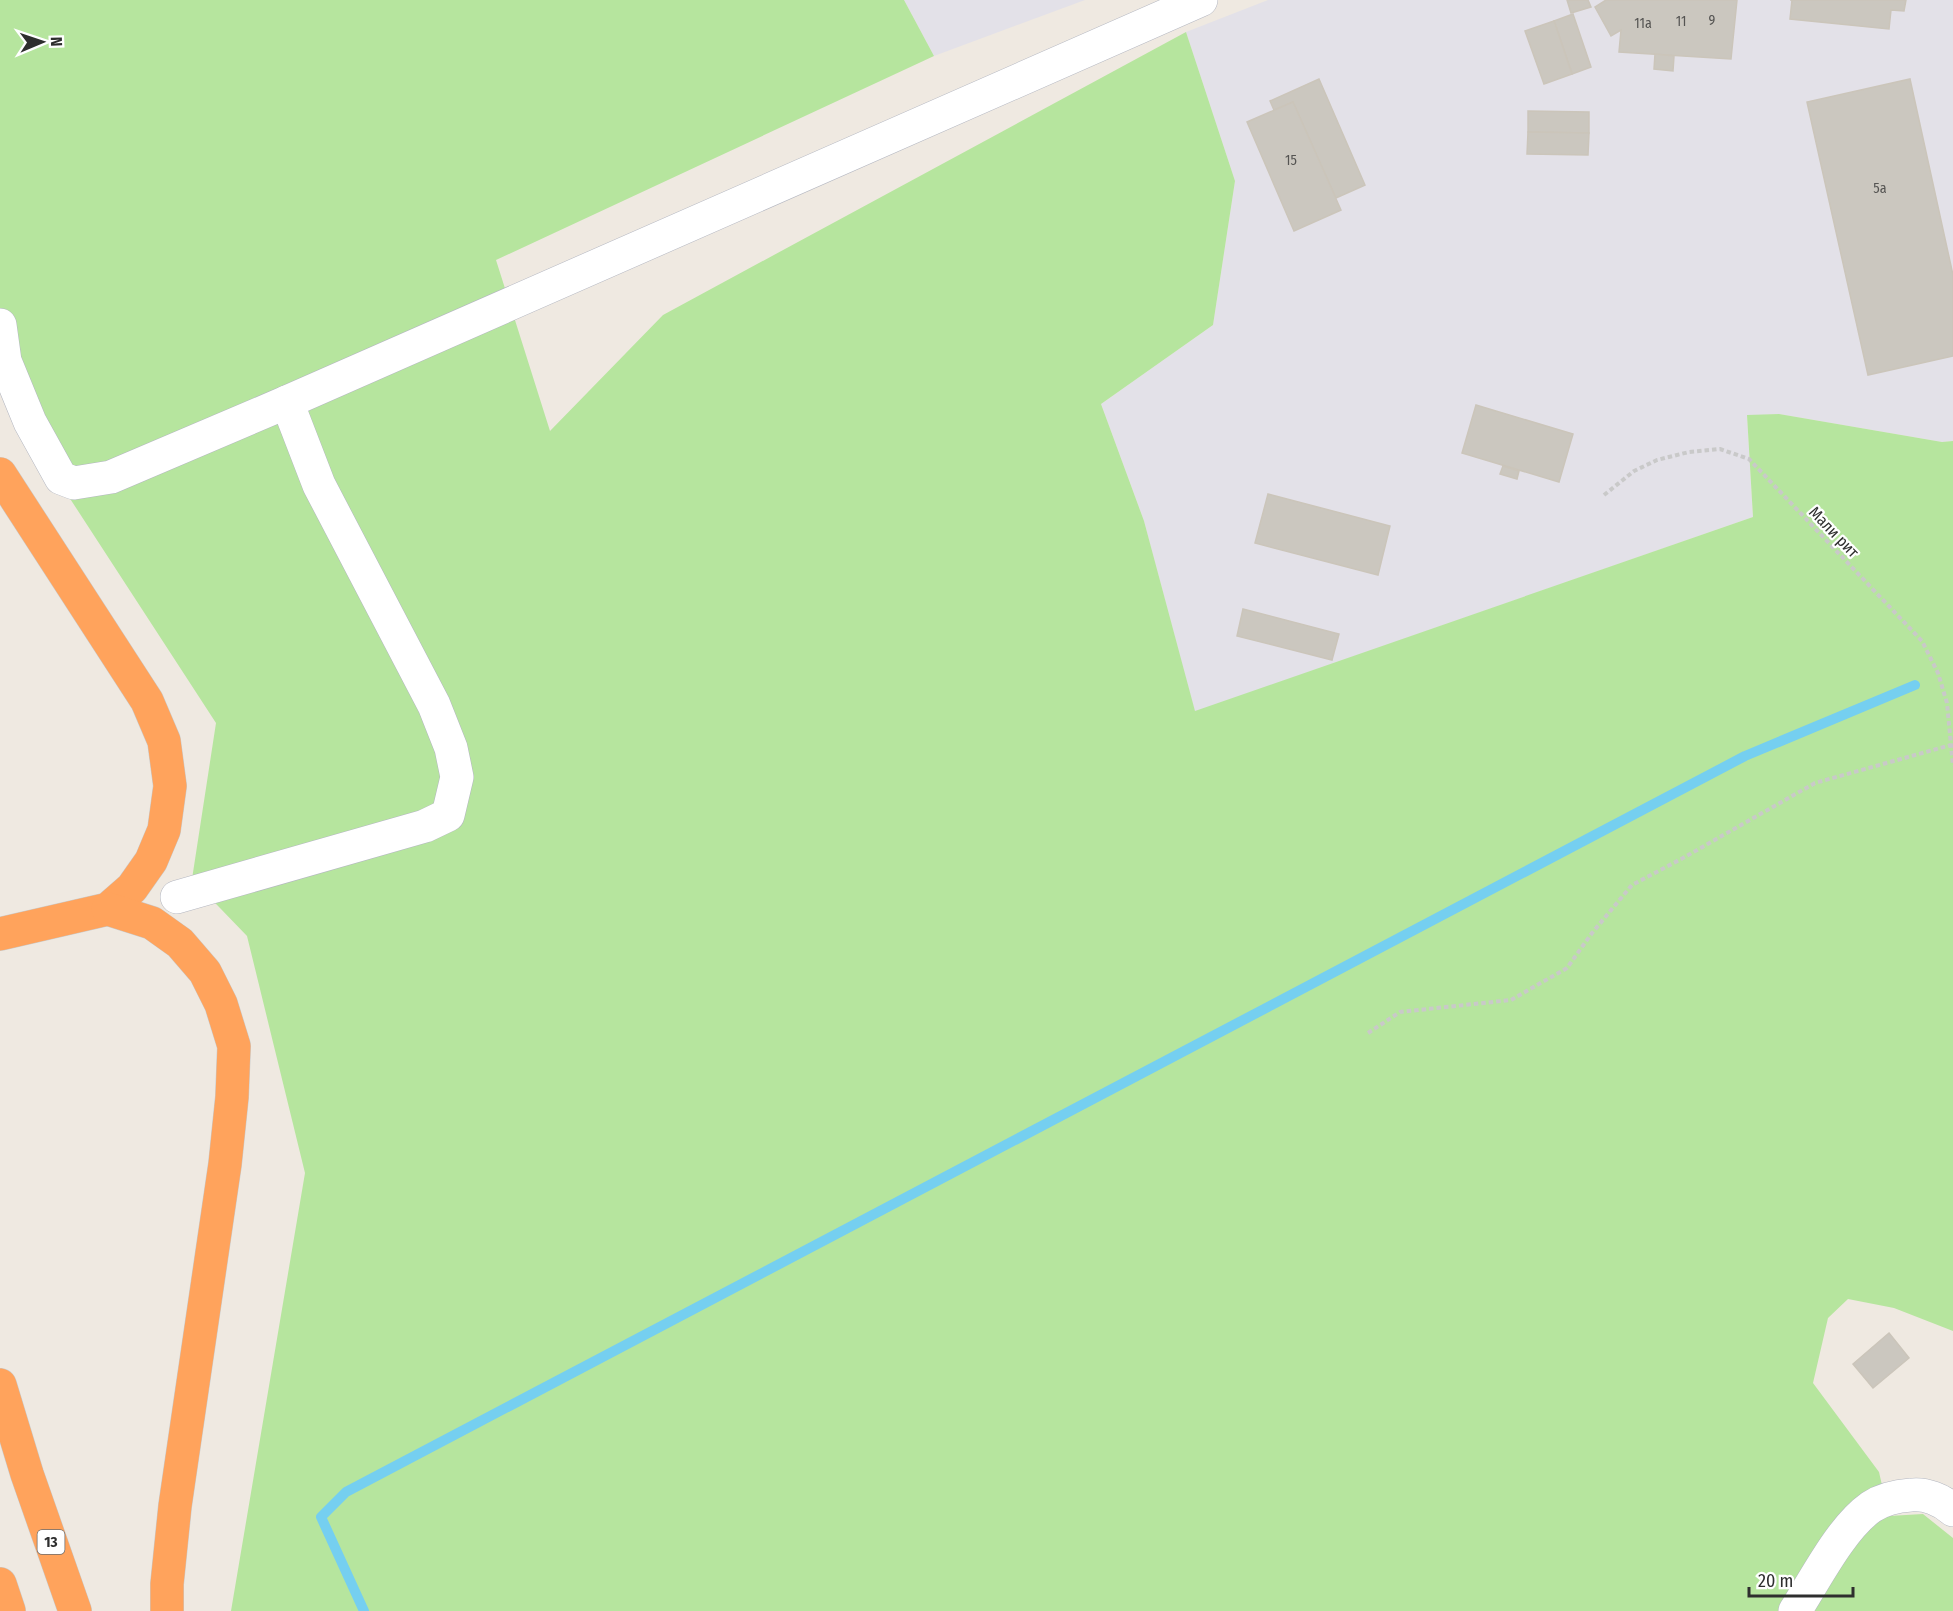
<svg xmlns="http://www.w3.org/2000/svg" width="1953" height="1611" viewBox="0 0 1953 1611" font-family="'Fira Sans Condensed',sans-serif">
	<rect width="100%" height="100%" fill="#efe9e1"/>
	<!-- industrial -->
	<g fill="#e3e1e8">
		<path d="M 904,0 L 1085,0 L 934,56 Z"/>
		<path d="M 1268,0 L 1953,0 L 1953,441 L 1942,442 L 1779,414 L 1747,416 L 1753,517 L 1195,712 L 1144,521 L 1101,404 L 1213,325 L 1235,181 L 1186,32 Z"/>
	</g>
	<!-- green -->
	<path fill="#b6e59e" d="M 0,0 L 904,0 L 934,56 L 496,260 L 550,431 L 663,315 L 1186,32 L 1235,181 L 1213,325 L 1101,404 L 1144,521 L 1195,711 L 1753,517 L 1747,415 L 1779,414 L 1942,442 L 1953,441 L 1953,1331 L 1894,1308 L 1848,1299 L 1828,1318 L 1813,1383 L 1879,1472 L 1889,1516 L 1923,1514 L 1953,1538 L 1953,1611 L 231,1611 L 305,1173 L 247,936 L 192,879 L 216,723 L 0,391 Z"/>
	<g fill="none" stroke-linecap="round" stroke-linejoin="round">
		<!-- stream -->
		<path stroke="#75cff0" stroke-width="10" d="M 364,1611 L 321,1517 L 346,1492 L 1745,756 L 1915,685"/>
	</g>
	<!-- building -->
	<g fill="#cbc7bf" stroke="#cbc5ba" stroke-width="1.5">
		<path d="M 1567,0 L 1588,0 L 1591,7 L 1571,13 Z"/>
		<path d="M 1606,0 L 1737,0 L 1731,59 L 1619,52 L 1621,30 L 1611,36 L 1595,7 Z"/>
		<path d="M 1790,0 L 1906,0 L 1904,11 L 1891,10 L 1889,29 L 1790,19 L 1792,0 Z"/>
		<path d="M 1573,14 L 1591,67 L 1572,74 L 1554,21 Z"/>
		<path d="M 1554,21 L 1572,74 L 1544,84 L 1525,31 Z"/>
		<path d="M 1655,54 L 1674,56 L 1673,71 L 1654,69 Z"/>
		<path d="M 1319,79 L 1365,185 L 1336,198 L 1293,102 L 1274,110 L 1270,101 Z"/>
		<path d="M 1910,79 L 1953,275 L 1953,356 L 1868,375 L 1807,102 Z"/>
		<path d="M 1293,102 L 1341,210 L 1294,231 L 1247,122 Z"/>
		<path d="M 1528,111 L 1589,112 L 1589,133 L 1528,132 Z"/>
		<path d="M 1528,132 L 1589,133 L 1588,155 L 1527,154 Z"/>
		<path d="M 1476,405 L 1573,434 L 1559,482 L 1462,453 Z"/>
		<path d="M 1503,466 L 1519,471 L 1517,479 L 1500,474 Z"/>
		<path d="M 1268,494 L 1390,526 L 1378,575 L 1255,543 Z"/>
		<path d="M 1243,609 L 1339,634 L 1332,660 L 1237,636 Z"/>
		<path d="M 1889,1333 L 1909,1358 L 1873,1388 L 1853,1364 Z"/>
	</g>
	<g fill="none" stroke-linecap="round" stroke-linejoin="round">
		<!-- minor casing -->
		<g stroke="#b4b7c1" stroke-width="34">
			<g id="minor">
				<path d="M 0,325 L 5,361 L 30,422 L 61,478 L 74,483 L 111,477 L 287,402 L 1201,0"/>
				<path d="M 177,897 L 425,826 L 448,815 L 457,777 L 451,748 L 434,705 L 319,485 L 287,402"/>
				<path d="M 1795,1611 C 1815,1580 1841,1528 1871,1507 C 1883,1499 1897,1496 1911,1495 C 1925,1493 1942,1500 1953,1510"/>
			</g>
		</g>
		<!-- highway casing -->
		<g stroke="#c9c9c9" stroke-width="34">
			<g id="highway">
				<path d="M 0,474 L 147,701 L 164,741 L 170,786 L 164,830 L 151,861 L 132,888 L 108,909 L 0,934"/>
				<path d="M 108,909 L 152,923 L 180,943 L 205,972 L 221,1004 L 234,1046 L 232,1097 L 225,1164 L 175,1506 L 167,1584 L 167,1611"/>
				<path d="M 0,1385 L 27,1474 L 75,1611"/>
				<path d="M 0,1584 L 9,1611"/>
			</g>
		</g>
		<!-- path -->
		<g stroke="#c9c9c9" stroke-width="4" stroke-dasharray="4.5 3" stroke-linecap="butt">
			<path d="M 1604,495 L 1634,471 L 1657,460 L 1689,452 L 1720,449 L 1749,459 L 1922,641 L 1938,673 L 1947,703 L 1953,766"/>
			<path d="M 1368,1033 L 1400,1012 L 1511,1000 L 1567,968 L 1592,933 L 1632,885 L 1683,858 L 1815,783 L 1951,745"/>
		</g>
		<!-- minor -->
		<use href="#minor" stroke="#fff" stroke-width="33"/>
		<!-- highway -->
		<use href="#highway" stroke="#ffa35c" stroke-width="33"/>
	</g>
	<g text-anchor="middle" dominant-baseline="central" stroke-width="4.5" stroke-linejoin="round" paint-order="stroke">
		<!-- number labels -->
		<g font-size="14" fill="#555452">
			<text x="1712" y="20">9</text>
			<text x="1681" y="21">11</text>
			<text x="1643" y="23">11a</text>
			<text x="1291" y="160">15</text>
			<text x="1880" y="188">5a</text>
		</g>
		<!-- shield labels -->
		<rect fill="#fff" stroke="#6d6d6d" stroke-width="1.5" x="37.5" y="1530" width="27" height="24" rx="4.5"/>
		<g font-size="15" font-weight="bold" fill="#2e2e2e">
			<text x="51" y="1542">13</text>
		</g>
		<!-- street labels -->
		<g font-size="16" fill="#2e2e2e" stroke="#fff">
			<text transform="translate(1834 532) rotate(46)">Мали рит</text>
		</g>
	</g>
	<!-- north arrow -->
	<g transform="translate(42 42) rotate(88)" stroke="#ffffff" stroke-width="4.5" paint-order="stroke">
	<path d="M0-4.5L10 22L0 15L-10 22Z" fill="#2e2e2e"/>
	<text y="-9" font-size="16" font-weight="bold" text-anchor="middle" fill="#2e2e2e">N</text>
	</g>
	<!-- scale -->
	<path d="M1749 1587v9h104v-9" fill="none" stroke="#2e2e2e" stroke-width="3"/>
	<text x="1758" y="1587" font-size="18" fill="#2e2e2e" stroke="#ffffff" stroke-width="4.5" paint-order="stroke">20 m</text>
</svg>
